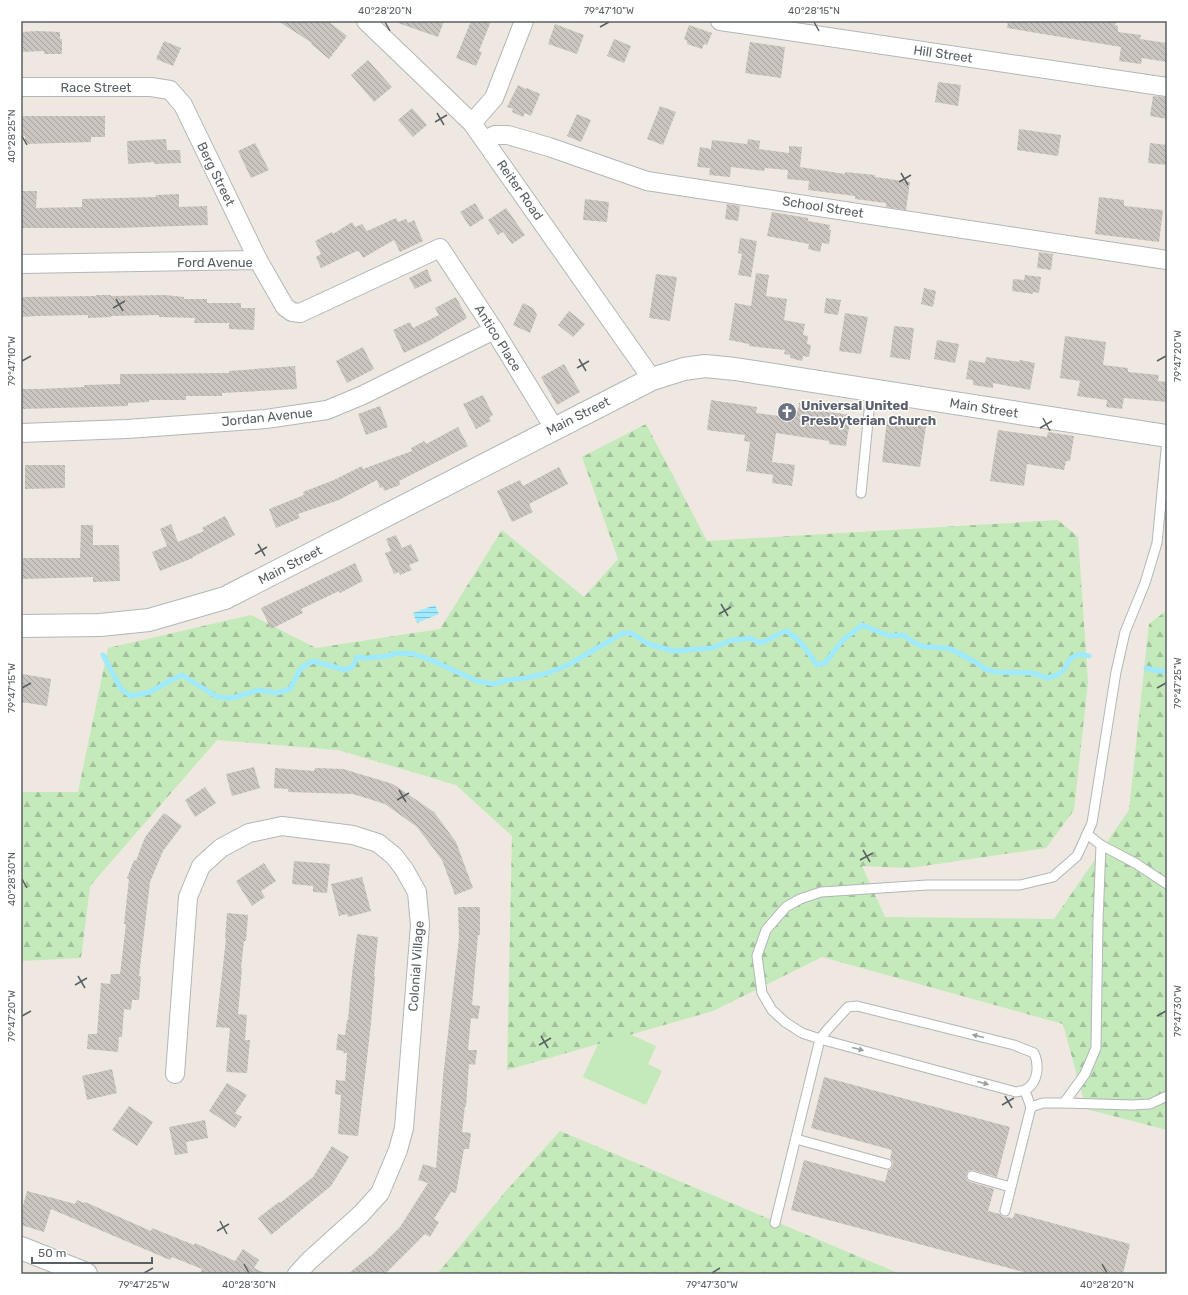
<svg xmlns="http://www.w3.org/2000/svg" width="1188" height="1295" viewBox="0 0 1188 1295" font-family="Rubik,sans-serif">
	<defs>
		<pattern id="forest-firs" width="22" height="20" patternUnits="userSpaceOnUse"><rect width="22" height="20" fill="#c4e9ba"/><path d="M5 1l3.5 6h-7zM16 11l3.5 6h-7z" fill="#a2c09b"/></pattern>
		<pattern id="water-rules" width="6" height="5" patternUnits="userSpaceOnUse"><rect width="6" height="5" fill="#9feaff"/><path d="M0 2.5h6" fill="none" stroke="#85c1d2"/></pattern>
		<pattern id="building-back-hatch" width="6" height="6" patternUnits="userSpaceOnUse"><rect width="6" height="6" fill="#cbc5bf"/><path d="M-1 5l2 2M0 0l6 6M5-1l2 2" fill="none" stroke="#a8a39f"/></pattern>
	</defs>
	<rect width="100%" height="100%" fill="#eee8e0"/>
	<!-- green -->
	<path fill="#c4e9ba" d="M 607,1024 L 656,1046 L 648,1064 L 662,1071 L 646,1105 L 583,1077 Z"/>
	<!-- forest -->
	<g fill="url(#forest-firs)">
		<path d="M 646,424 L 707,541 L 1058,520 L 1078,537 L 1088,682 L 1074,810 L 1046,848 L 910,868 L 862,866 L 885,917 L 1054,919 L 1129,810 L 1149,624 L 1167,610 L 1167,1130 L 1086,1109 L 1063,1024 L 822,957 L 713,1011 L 507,1070 L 512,836 L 456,785 L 338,750 L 217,740 L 90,886 L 81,958 L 21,961 L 21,792 L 78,792 L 108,648 L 251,615 L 316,648 L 440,629 L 502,530 L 584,597 L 618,559 L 582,457 Z"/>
		<path d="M 560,1131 L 893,1271 L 902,1274 L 437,1274 L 506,1191 Z"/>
	</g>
	<!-- water -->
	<path fill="url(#water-rules)" d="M 435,605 L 439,614 L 417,623 L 413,613 Z"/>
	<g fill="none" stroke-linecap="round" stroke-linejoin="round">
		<!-- stream -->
		<g stroke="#9feaff" stroke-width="5">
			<path d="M 103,655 L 121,689 L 131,696 L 150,692 L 171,680 L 182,675 L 217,697 L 232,698 L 259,690 L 277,693 L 290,689 L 301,668 L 313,661 L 346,670 L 353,666 L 357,657 L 367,658 L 387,656 L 397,653 L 413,654 L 431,660 L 477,681 L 494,684 L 507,680 L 526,678 L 548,673 L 570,664 L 623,633 L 631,633 L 648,644 L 674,651 L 712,648 L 729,641 L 750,638 L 760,643 C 770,640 777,634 786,631 C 801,640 808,652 817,665 L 825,663 L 842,641 L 862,625 L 890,636 L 903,635 L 915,643 L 924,647 L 935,647 L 951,649 L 977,663 L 985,669 L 996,672 L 1033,673 L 1047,678 L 1057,675 L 1063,671 L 1071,658 L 1079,654 L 1089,656"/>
			<path d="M 1146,668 L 1159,671 L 1167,671"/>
		</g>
	</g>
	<!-- building -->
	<g fill="url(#building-back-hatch)">
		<path d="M 278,21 L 328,21 L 347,36 L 329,59 L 311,44 L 312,43 Z"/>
		<path d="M 398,21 L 444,21 L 438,37 L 398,23 Z"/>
		<path d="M 471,21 L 491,21 L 479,51 L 482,52 L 476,66 L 456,58 Z"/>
		<path d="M 1008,21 L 1116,21 L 1115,25 L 1118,26 L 1118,32 L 1141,35 L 1140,39 L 1167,43 L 1167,62 L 1142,58 L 1141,64 L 1119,61 L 1121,47 L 1007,28 Z"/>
		<path d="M 555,24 L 584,35 L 577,54 L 548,44 Z"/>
		<path d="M 689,25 L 712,33 L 707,45 L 704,44 L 702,49 L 687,44 L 687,41 L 684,39 Z"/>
		<path d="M 37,31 L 60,32 L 60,39 L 62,39 L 62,54 L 44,54 L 44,51 L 21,52 L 21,32 Z"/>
		<path d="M 614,39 L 631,46 L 624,63 L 607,56 Z"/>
		<path d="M 164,41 L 181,48 L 173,66 L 156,59 Z"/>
		<path d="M 750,42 L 785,47 L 781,78 L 745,73 Z"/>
		<path d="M 368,60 L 392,87 L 374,102 L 351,75 Z"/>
		<path d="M 938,82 L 961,85 L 958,106 L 935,102 Z"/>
		<path d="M 518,85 L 526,89 L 527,88 L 540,94 L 531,116 L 525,113 L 523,117 L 512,112 L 513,109 L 507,107 Z"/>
		<path d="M 1153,96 L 1167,97 L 1167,119 L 1150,116 Z"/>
		<path d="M 660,106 L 676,112 L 663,145 L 647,139 Z"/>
		<path d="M 412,108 L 427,125 L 413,137 L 398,120 Z"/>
		<path d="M 577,114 L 591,120 L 581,142 L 567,136 Z"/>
		<path d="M 21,116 L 105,116 L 105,137 L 91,137 L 91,142 L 25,144 L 25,136 L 21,136 Z"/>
		<path d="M 1019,129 L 1061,135 L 1058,156 L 1017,150 Z"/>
		<path d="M 166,139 L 167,150 L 180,150 L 181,163 L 154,164 L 154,162 L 128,164 L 127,141 Z"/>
		<path d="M 748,139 L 760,141 L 759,149 L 789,153 L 789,146 L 802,147 L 800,167 L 845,174 L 845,172 L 875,175 L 875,177 L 910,182 L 906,210 L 886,207 L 886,203 L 855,199 L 855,196 L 808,190 L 809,181 L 787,179 L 788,170 L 765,168 L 764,171 L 731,167 L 730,177 L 709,175 L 710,168 L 697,167 L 700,147 L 711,149 L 712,140 L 747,144 Z"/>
		<path d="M 255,143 L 269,170 L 251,178 L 238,151 Z"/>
		<path d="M 1150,143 L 1167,145 L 1167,165 L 1148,163 Z"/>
		<path d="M 21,191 L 37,191 L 36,208 L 82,207 L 82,199 L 156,197 L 156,195 L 179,194 L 179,207 L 207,206 L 208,225 L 118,228 L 21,228 Z"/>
		<path d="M 1099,197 L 1124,200 L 1124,206 L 1163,210 L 1159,242 L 1095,234 Z"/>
		<path d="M 585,199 L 609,202 L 607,222 L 583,220 Z"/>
		<path d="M 475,203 L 484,218 L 470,227 L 460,212 Z"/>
		<path d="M 727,204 L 740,206 L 738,221 L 725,219 Z"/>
		<path d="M 506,208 L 525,235 L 512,244 L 503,232 L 498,235 L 488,220 Z"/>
		<path d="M 772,212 L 808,218 L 808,221 L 830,225 L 829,230 L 831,230 L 829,244 L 822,243 L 820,252 L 808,249 L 809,244 L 767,236 Z"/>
		<path d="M 396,218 L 398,222 L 406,219 L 408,223 L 414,220 L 423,241 L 400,252 L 394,240 L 363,258 L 359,251 L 358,252 L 357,251 L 321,268 L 316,257 L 321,254 L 315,241 L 332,232 L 333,234 L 352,222 L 355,227 L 362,224 L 367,231 Z"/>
		<path d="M 740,238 L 757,241 L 751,277 L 738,275 L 742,254 L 738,253 Z"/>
		<path d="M 1039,252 L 1053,254 L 1051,270 L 1037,268 Z"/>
		<path d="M 427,269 L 432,281 L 415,289 L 409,278 Z"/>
		<path d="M 756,273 L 769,275 L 766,296 L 787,299 L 784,320 L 805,324 L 803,335 L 808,336 L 807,344 L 811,345 L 809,357 L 803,356 L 802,361 L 790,358 L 790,355 L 784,354 L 785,350 L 749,346 L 749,344 L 729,340 L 735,303 L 751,306 Z"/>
		<path d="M 656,274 L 677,277 L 670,321 L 649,318 Z"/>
		<path d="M 1025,275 L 1041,277 L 1039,293 L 1033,292 L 1033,294 L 1012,291 L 1013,279 L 1024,280 Z"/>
		<path d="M 924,288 L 936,291 L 933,307 L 921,304 Z"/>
		<path d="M 96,295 L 111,295 L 111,296 L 165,295 L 184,297 L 184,299 L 207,299 L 207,303 L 241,303 L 241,308 L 255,308 L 254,330 L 229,329 L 229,323 L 194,323 L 195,318 L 159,317 L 159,315 L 111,316 L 111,317 L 88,318 L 88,315 L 37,316 L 21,317 L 21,297 L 96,296 Z"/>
		<path d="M 456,297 L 467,318 L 429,341 L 404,353 L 393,330 L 410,322 L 413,328 L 439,315 L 435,308 Z"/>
		<path d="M 826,298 L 841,300 L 838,315 L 824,313 Z"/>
		<path d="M 523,303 L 533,308 L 537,315 L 530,333 L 513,325 Z"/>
		<path d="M 569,311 L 585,324 L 573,337 L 558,325 Z"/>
		<path d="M 845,313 L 868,317 L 861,354 L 839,351 Z"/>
		<path d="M 894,326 L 914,328 L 910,360 L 890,357 Z"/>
		<path d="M 1065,336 L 1106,342 L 1103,365 L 1128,368 L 1128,372 L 1159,375 L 1158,381 L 1167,382 L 1167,402 L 1124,398 L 1122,409 L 1106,407 L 1107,400 L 1077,396 L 1080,381 L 1060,378 Z"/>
		<path d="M 937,340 L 959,344 L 955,363 L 934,359 Z"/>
		<path d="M 363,347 L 374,369 L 347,383 L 336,361 Z"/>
		<path d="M 986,357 L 1019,362 L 1020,360 L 1035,363 L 1030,390 L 993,383 L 993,388 L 973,385 L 973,380 L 966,379 L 969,360 L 985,363 Z"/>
		<path d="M 564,364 L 580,392 L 557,405 L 541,377 Z"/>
		<path d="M 295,366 L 297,389 L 222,393 L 222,396 L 186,396 L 186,400 L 149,400 L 149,402 L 128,403 L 128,406 L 21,409 L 21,389 L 39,389 L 84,387 L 84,385 L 120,384 L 120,374 L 229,373 L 229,371 Z"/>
		<path d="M 483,395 L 493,415 L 489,418 L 491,421 L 476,429 L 463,404 Z"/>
		<path d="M 711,400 L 757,407 L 756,413 L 795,418 L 796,410 L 798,411 L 799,403 L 813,404 L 813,410 L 851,415 L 846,446 L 829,444 L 829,441 L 776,433 L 772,462 L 795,465 L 792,486 L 772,483 L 773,475 L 746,471 L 750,442 L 744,441 L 745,435 L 707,430 Z"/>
		<path d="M 380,406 L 388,427 L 366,435 L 358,414 Z"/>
		<path d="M 887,420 L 926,426 L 920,467 L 882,462 Z"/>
		<path d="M 458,427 L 468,446 L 399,481 L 400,485 L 384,491 L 383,487 L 380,488 L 377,480 L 339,500 L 298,514 L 300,518 L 276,528 L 269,509 L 304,495 L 303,492 L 334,480 L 362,466 L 363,469 L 412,451 L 411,448 L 424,441 L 426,444 Z"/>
		<path d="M 998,430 L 1047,437 L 1048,432 L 1074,436 L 1070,461 L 1066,461 L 1064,470 L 1027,464 L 1024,486 L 990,481 Z"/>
		<path d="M 25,465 L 65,465 L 65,488 L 25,489 Z"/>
		<path d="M 559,467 L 568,484 L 529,504 L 533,512 L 512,522 L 497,491 L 520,480 L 523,486 Z"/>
		<path d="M 225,516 L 235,535 L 193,557 L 193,558 L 160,571 L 152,552 L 167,546 L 160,529 L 171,524 L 178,542 L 204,531 L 202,528 Z"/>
		<path d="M 81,525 L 93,525 L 93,545 L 119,545 L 120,581 L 93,582 L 93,577 L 21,579 L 21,558 L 80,558 Z"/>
		<path d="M 396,535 L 402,548 L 411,544 L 419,561 L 409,565 L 412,570 L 400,575 L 399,572 L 394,574 L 385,553 L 391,551 L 386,539 Z"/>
		<path d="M 355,563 L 363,581 L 340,593 L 339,591 L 301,609 L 303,613 L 271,629 L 261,608 Z"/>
		<path d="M 23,674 L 51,679 L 47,706 L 21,702 L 21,681 L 22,681 Z"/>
		<path d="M 254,767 L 260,788 L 232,796 L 226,774 Z"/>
		<path d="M 275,768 L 314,771 L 315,768 L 343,769 L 393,784 L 434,812 L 456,842 L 473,888 L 455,895 L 442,860 L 417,827 L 385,804 L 353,794 L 288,792 L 288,789 L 274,788 Z"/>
		<path d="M 205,787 L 216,803 L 195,817 L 185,800 Z"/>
		<path d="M 164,813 L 182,826 L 163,851 L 150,882 L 139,976 L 141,976 L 139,1000 L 132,1000 L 131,1010 L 124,1009 L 122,1037 L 119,1037 L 118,1052 L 87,1049 L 88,1034 L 97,1034 L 101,983 L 110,984 L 111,974 L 120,974 L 126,924 L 124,924 L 129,879 L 127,878 L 134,860 L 136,861 L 145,837 Z"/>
		<path d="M 294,861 L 330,864 L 327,893 L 313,892 L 313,886 L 292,884 Z"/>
		<path d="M 264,863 L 276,881 L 261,891 L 265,897 L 252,906 L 236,881 Z"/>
		<path d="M 362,877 L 371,911 L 348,917 L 347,914 L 339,916 L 331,884 Z"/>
		<path d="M 458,907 L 480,907 L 480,935 L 478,935 L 472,1005 L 480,1006 L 478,1019 L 471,1018 L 468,1050 L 477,1050 L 475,1065 L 469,1064 L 466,1107 L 465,1106 L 462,1132 L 471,1133 L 469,1149 L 464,1149 L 456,1193 L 451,1192 L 434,1219 L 439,1222 L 430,1237 L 425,1234 L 385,1274 L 348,1274 L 370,1256 L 370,1257 L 400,1227 L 428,1183 L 418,1180 L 423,1164 L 436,1168 L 443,1077 L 459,938 Z"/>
		<path d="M 227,913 L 248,915 L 246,941 L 244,941 L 241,968 L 242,968 L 238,1014 L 247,1015 L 245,1040 L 250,1040 L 247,1073 L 226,1072 L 230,1028 L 216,1027 L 226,939 L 225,939 Z"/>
		<path d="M 357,934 L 378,937 L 374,976 L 375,976 L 371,1023 L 358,1136 L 338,1134 L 341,1095 L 335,1094 L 336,1080 L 345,1081 L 347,1053 L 343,1053 L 344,1051 L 336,1050 L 338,1034 L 345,1035 L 347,1020 L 348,1020 L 352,974 Z"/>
		<path d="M 112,1069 L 117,1093 L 87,1100 L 82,1076 Z"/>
		<path d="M 824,1077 L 1010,1127 L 997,1177 L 973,1170 L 968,1171 L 966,1175 L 967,1180 L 970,1182 L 994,1189 L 988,1211 L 1000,1214 L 1003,1217 L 1013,1218 L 1015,1213 L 1130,1244 L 1123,1274 L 1031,1274 L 791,1210 L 804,1160 L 885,1182 L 888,1170 L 891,1169 L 893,1165 L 893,1162 L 890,1159 L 892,1150 L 811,1128 Z"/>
		<path d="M 227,1083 L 247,1095 L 235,1113 L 242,1117 L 235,1128 L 209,1111 Z"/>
		<path d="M 129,1106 L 153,1122 L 137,1146 L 112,1130 Z"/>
		<path d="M 205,1120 L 208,1138 L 186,1142 L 188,1153 L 175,1155 L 169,1127 Z"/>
		<path d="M 332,1146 L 349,1157 L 331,1186 L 271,1235 L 258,1218 L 279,1202 L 280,1203 L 313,1177 Z"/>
		<path d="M 27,1191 L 75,1204 L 77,1200 L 84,1203 L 85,1202 L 151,1231 L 152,1228 L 194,1245 L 195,1243 L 235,1261 L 243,1249 L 259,1260 L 254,1268 L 267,1274 L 200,1274 L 202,1269 L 172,1257 L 170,1260 L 51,1209 L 44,1232 L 21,1225 L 21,1213 Z"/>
	</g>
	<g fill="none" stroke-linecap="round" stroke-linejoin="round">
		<!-- lane casing -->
		<g stroke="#b2b6ba" stroke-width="11">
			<g id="lane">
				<path d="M 861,493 L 871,391"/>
				<path d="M 1101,845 L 1135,863 L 1167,884"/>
				<path d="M 1064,1103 L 1132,1105 L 1150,1104 L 1167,1096"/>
				<path d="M 1031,1107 L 1043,1103 L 1064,1103 L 1085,1074 L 1096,1048 L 1098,921 L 1101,845 L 1087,834"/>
				<path d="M 796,1139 L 887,1164"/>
				<path d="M 972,1176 L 1010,1187"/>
				<path d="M 1005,1211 L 1031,1107 L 1025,1091"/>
				<path d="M 775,1223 L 820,1039 L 827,1030 L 848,1007 L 857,1006 L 1014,1045 L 1034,1053 C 1039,1064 1039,1083 1025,1090 C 1023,1091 1019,1091 1016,1092 L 820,1039 L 802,1033 L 785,1022 L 772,1010 L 762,993 L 757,956 L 766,930 L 786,907 L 800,899 L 821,892 L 927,885 L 1020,885 L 1053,877 L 1077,856 L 1092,823 L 1116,672 L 1125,632 L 1145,583 L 1157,543 L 1167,440"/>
			</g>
		</g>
		<!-- street casing -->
		<g stroke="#b2b6ba" stroke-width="20">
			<g id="street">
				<path d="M 366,21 L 472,123 L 652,379"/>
				<path d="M 720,21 L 1167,87"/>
				<path d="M 21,87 L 151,87 L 170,90 L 183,105 L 258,260"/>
				<path d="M 472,123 L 494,98 L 524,21"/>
				<path d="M 485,140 L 495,135 L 508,135 L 549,147 L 647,181 L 1167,260"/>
				<path d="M 21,264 L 258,260 L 285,307 L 292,312 L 300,313 L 440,248 L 494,330 L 554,428"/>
				<path d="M 21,433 L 127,429 L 266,419 L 327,410 L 363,395 L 494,330"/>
				<path d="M 175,1074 L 188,897 L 201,866 L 221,848 L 249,833 L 282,826 L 353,835 L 378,843 L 394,856 L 404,869 L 417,892 L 420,925 L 404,1128 L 398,1150 L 380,1193 L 361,1214 L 309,1261 L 297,1274"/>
			</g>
		</g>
		<!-- secondary casing -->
		<g stroke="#b0b7ba" stroke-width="24">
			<g id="secondary">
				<path d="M 21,626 L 100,625 L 149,620 L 225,598 L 652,379 L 684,369 L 705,366 L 735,369 L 1167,436"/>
				<path d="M 21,1248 L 86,1274"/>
			</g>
		</g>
		<!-- lane -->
		<use href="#lane" stroke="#fff" stroke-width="9"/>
		<!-- street -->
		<use href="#street" stroke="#fff" stroke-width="18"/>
		<!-- secondary -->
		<use href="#secondary" stroke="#fff" stroke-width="22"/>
	</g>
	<!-- one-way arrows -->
	<defs><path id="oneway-solid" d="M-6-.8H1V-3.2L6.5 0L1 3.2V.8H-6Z"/></defs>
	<g fill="#9ba0a1">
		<use href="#oneway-solid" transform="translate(978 1036) rotate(-166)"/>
		<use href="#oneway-solid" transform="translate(858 1049) rotate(15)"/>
		<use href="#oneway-solid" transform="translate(983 1083) rotate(15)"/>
	</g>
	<!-- ticks -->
	<path fill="none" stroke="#596063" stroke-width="1.5" d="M 385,22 L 390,31M 814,22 L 819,31M 600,27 L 609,22M 437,113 L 444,125M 435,122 L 447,115M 22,136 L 27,145M 901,173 L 908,185M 899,182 L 911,175M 116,299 L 123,311M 113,308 L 125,301M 579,359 L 586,371M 22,361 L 31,356M 1157,361 L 1166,356M 577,368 L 589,361M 1043,418 L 1050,431M 1040,428 L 1052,421M 258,544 L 265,556M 255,554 L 267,547M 721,604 L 728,616M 719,614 L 731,607M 22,688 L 31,683M 1157,688 L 1166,683M 399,790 L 406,802M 397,800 L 409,793M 863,850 L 870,862M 860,860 L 873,853M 22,879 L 27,888M 78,976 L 85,988M 75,985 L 87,978M 22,1016 L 31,1011M 1157,1016 L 1166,1011M 541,1036 L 548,1048M 539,1045 L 551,1038M 1005,1096 L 1012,1108M 1002,1105 L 1014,1098M 220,1221 L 227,1234M 217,1231 L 229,1224M 244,1264 L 249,1273M 1102,1264 L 1107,1273M 144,1273 L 153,1268M 712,1273 L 720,1268"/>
	<!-- icons -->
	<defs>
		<g id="church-disc" transform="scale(1)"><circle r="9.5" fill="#6b7280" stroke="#fff"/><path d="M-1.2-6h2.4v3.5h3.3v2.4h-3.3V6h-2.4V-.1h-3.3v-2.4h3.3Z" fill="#fff"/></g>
	</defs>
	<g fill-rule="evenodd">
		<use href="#church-disc" x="787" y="412"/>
	</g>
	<g text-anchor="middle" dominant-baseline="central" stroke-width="3" stroke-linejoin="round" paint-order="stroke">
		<!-- street labels -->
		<g font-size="13" fill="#596063" stroke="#fff">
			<text transform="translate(943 54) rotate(8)">Hill Street</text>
			<text x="96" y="87">Race Street</text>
			<text transform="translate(216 174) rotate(64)">Berg Street</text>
			<text transform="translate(520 190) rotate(55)">Reiter Road</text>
			<text transform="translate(823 207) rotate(9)">School Street</text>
			<text x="215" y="262">Ford Avenue</text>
			<text transform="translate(498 338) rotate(58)">Antico Place</text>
			<text transform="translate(984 408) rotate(9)">Main Street</text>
			<text transform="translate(578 416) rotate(-27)">Main Street</text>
			<text transform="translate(267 417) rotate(-6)">Jordan Avenue</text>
			<text transform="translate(290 565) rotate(-27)">Main Street</text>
			<text transform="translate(416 966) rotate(-86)">Colonial Village</text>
		</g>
		<!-- worship labels -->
		<g font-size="13" font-weight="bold" fill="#5b616d" stroke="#fff" text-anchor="start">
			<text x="801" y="405">Universal United<tspan x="801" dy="15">Presbyterian Church</tspan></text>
		</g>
	</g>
	<!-- border -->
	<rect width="1188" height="1295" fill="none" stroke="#ffffff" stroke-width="44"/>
	<!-- scale -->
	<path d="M32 1257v6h120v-6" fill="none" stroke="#596063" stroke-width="2"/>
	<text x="38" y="1257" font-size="12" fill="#596063" stroke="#ffffff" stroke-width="3" paint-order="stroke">50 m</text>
	<rect x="22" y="22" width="1144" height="1251" fill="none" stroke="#596063" stroke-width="1.5"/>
	<g font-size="10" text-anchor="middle" fill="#596063">
		<text x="385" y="14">40°28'20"N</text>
		<text x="609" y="14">79°47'10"W</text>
		<text x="814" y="14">40°28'15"N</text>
		<text transform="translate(11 136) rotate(-90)" y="4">40°28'25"N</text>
		<text transform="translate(1177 356) rotate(-90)" y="4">79°47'20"W</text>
		<text transform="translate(11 361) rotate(-90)" y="4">79°47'10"W</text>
		<text transform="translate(1177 683) rotate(-90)" y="4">79°47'25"W</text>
		<text transform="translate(11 688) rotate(-90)" y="4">79°47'15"W</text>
		<text transform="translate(11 879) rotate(-90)" y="4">40°28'30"N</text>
		<text transform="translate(1177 1011) rotate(-90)" y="4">79°47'30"W</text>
		<text transform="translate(11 1016) rotate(-90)" y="4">79°47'20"W</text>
		<text x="144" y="1288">79°47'25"W</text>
		<text x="249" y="1288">40°28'30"N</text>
		<text x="712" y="1288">79°47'30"W</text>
		<text x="1107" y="1288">40°28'20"N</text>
	</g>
</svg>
